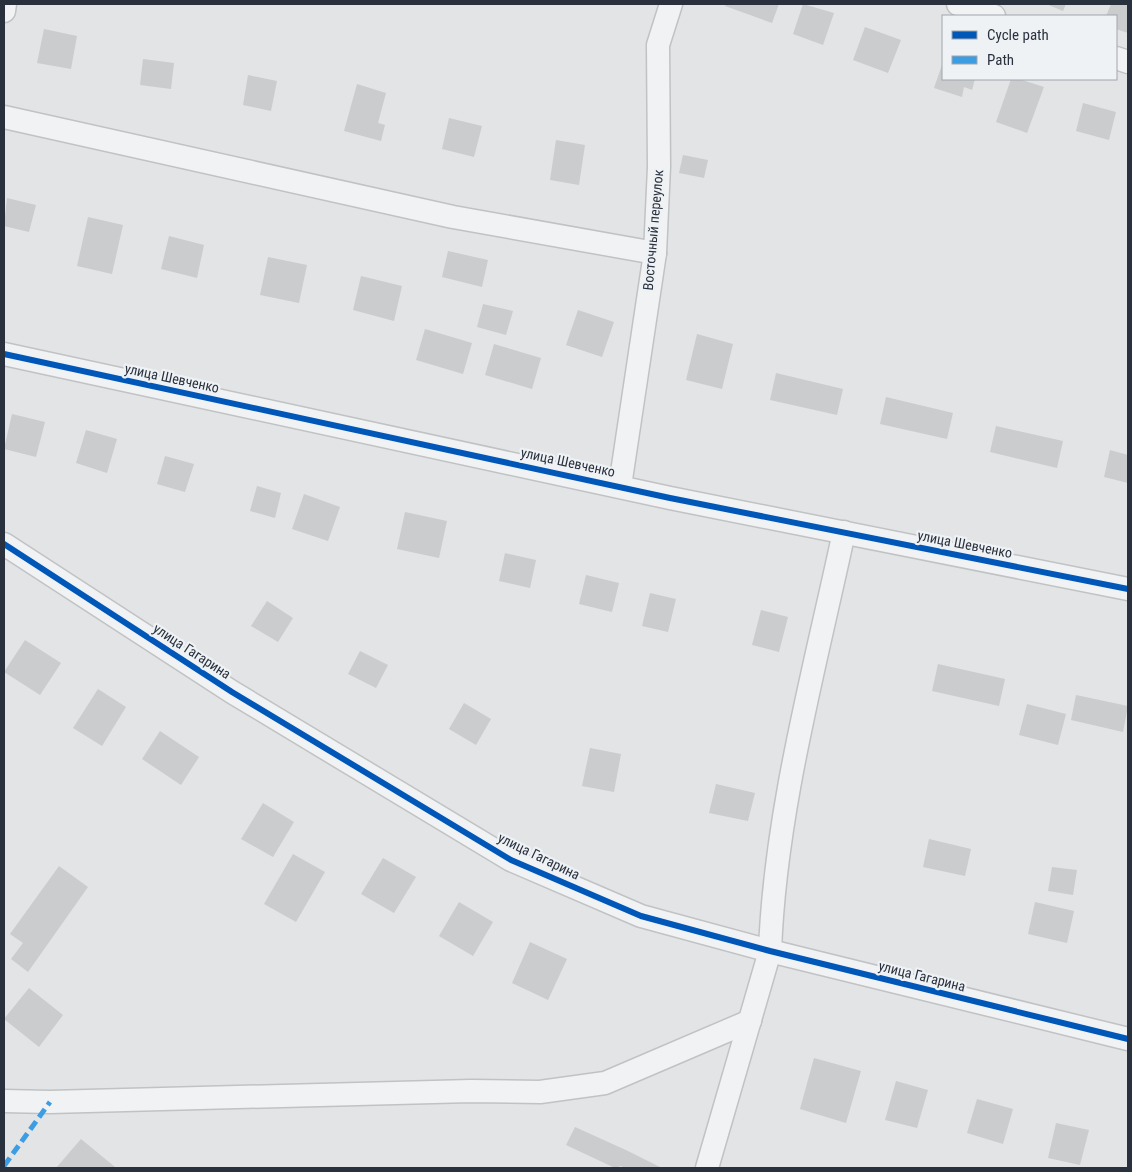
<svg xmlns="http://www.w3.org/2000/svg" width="1132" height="1172" viewBox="0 0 1132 1172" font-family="'Roboto Condensed',sans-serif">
	<rect width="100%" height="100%" fill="#e2e4e6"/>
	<!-- building -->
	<g fill="#caccce">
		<path d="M 726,4 L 779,4 L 772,23 L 725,6 Z"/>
		<path d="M 803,4 L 834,13 L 823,45 L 793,34 Z"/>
		<path d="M 1046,4 L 1066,4 L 1063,11 Z"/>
		<path d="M 1111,4 L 1128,4 L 1128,33 L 1116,29 L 1116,16 L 1106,16 Z"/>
		<path d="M 865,27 L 901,40 L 888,73 L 853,60 Z"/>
		<path d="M 44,29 L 77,36 L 71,69 L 37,63 Z"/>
		<path d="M 143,59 L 174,63 L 171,89 L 140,85 Z"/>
		<path d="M 943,62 L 943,79 L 975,79 L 972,90 L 964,87 L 962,97 L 934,88 Z"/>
		<path d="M 248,75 L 277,81 L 271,111 L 243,105 Z"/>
		<path d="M 1011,79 L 1019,79 L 1044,87 L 1027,133 L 996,122 Z"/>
		<path d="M 357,84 L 386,93 L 378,123 L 385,125 L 381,141 L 344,131 Z"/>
		<path d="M 1083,103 L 1116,112 L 1109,140 L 1076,131 Z"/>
		<path d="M 449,118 L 482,126 L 474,157 L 442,149 Z"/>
		<path d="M 556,140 L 585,145 L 579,185 L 550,180 Z"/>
		<path d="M 683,155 L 708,160 L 704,178 L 679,173 Z"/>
		<path d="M 7,198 L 36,205 L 29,232 L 4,226 Z"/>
		<path d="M 88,217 L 123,225 L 112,274 L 77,266 Z"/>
		<path d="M 169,236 L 204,245 L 197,278 L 161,269 Z"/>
		<path d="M 448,251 L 488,260 L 482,287 L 442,277 Z"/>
		<path d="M 268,257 L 307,265 L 299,303 L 260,295 Z"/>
		<path d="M 361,276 L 402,286 L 394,321 L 353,310 Z"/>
		<path d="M 483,304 L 513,311 L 506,335 L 477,327 Z"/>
		<path d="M 578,310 L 614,322 L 602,357 L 566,345 Z"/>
		<path d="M 425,329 L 472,343 L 463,374 L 416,360 Z"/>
		<path d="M 697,334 L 733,344 L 722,389 L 686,380 Z"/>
		<path d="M 494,344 L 541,358 L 532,389 L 485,375 Z"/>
		<path d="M 776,373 L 843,389 L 837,415 L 770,400 Z"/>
		<path d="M 886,397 L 953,413 L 947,439 L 880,424 Z"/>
		<path d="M 12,414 L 45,422 L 36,457 L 4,449 Z"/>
		<path d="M 996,426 L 1063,441 L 1057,468 L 990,452 Z"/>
		<path d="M 86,430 L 117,439 L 107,473 L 76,463 Z"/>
		<path d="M 1110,450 L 1128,455 L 1128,483 L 1104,477 Z"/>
		<path d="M 165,456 L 194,464 L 185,492 L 157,484 Z"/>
		<path d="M 257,486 L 281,493 L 275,518 L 250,511 Z"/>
		<path d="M 304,494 L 340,507 L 328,541 L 292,529 Z"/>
		<path d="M 405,512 L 447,521 L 439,558 L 397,549 Z"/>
		<path d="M 505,553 L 536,560 L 530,588 L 499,581 Z"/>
		<path d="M 586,575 L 619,583 L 612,612 L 579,604 Z"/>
		<path d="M 650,593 L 676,599 L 668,632 L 642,626 Z"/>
		<path d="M 267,601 L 293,618 L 278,642 L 251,626 Z"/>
		<path d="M 761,610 L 788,617 L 779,652 L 752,645 Z"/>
		<path d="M 25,640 L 61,663 L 40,695 L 4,672 Z"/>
		<path d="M 360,651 L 388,665 L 376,688 L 348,674 Z"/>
		<path d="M 938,664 L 1005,679 L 999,706 L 932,691 Z"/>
		<path d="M 98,689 L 126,707 L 102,746 L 73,728 Z"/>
		<path d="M 1076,695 L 1128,706 L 1123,732 L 1071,720 Z"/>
		<path d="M 464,703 L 491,719 L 476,745 L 449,729 Z"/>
		<path d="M 1027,704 L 1066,714 L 1058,745 L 1019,735 Z"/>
		<path d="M 160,731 L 199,757 L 181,785 L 142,759 Z"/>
		<path d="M 590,748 L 621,754 L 614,792 L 582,786 Z"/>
		<path d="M 716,784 L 755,793 L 748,821 L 709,813 Z"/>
		<path d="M 263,803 L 294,822 L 273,857 L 241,839 Z"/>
		<path d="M 929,839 L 971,849 L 965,876 L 923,867 Z"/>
		<path d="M 293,854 L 325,872 L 296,922 L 264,904 Z"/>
		<path d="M 383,858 L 416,877 L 394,913 L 361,894 Z"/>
		<path d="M 59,866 L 88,887 L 28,972 L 11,959 L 23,943 L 10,934 Z"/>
		<path d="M 1052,867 L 1077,870 L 1073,895 L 1048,891 Z"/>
		<path d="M 459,902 L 493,922 L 473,956 L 439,936 Z"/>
		<path d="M 1035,902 L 1074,911 L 1067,943 L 1028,934 Z"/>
		<path d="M 530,942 L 567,959 L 548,1000 L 512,983 Z"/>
		<path d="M 29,988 L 63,1015 L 39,1047 L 4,1019 Z"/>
		<path d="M 814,1058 L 861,1071 L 846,1123 L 800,1109 Z"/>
		<path d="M 896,1081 L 928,1090 L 917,1128 L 885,1120 Z"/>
		<path d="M 977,1099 L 1013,1109 L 1003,1144 L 967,1133 Z"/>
		<path d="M 1056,1123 L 1089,1130 L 1080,1165 L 1048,1158 Z"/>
		<path d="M 575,1127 L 628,1151 L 662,1168 L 625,1168 L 621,1166 L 615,1168 L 566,1145 Z"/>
		<path d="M 81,1139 L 115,1167 L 114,1168 L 56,1168 Z"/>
	</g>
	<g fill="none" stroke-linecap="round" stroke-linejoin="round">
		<!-- minor casing -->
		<g stroke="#c0c2c4" stroke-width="25">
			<g id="minor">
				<path d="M 958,4 L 994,16"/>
				<path d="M 4,11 L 5,4"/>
				<path d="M 1116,58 L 1128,62"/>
				<path d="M 4,117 L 453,217 L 655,253"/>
				<path d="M 4,354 L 670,498 L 1128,589"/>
				<path d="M 620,486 L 655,253 L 659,167 L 658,45 L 671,4"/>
				<path d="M 4,544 L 232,692 L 511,860 L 641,916 L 770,951 L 1128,1039"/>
				<path d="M 4,1101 L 50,1102 L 471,1091 L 540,1092 L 605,1083 L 750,1021"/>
				<path d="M 707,1168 L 770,951 C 775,812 815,668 844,532"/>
			</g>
		</g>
		<!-- minor -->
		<use href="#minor" stroke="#f0f2f3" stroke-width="22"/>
		<!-- quiet -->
		<path stroke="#3d9de3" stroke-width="5" stroke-dasharray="10 5" stroke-linecap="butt" d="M 4,1166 L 50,1102"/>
		<!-- cycleway casing -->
		<g stroke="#eff2f5" stroke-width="9">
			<g id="cycleway">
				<path d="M 4,354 L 670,498 L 1128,589"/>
				<path d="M 4,544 L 232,692 L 511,860 L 641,916 L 770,951 L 1128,1039"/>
			</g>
		</g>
		<!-- cycleway -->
		<use href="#cycleway" stroke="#0057b8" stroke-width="6"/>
	</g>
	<g text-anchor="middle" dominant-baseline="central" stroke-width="4.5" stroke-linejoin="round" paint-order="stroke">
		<!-- street labels -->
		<g font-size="14" fill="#29313e" stroke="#eff2f5">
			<text transform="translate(653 230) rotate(-85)">Восточный переулок</text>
			<text transform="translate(172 378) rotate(12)">улица Шевченко</text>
			<text transform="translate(568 462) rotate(12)">улица Шевченко</text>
			<text transform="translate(965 544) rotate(11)">улица Шевченко</text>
			<text transform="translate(192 651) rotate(33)">улица Гагарина</text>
			<text transform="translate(539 856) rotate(26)">улица Гагарина</text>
			<text transform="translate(922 976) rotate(14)">улица Гагарина</text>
		</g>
	</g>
	<!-- border -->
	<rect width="1132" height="1172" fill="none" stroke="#29313e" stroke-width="10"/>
	<!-- legend -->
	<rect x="942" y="15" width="175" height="65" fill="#eff2f5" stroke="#a0a5ac"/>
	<rect x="952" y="31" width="25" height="8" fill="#0057b8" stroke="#a0a5ac"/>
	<text x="987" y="40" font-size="15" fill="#29313e">Cycle path</text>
	<rect x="952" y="56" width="25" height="8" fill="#3d9de3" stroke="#a0a5ac"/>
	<text x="987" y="65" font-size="15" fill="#29313e">Path</text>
</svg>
